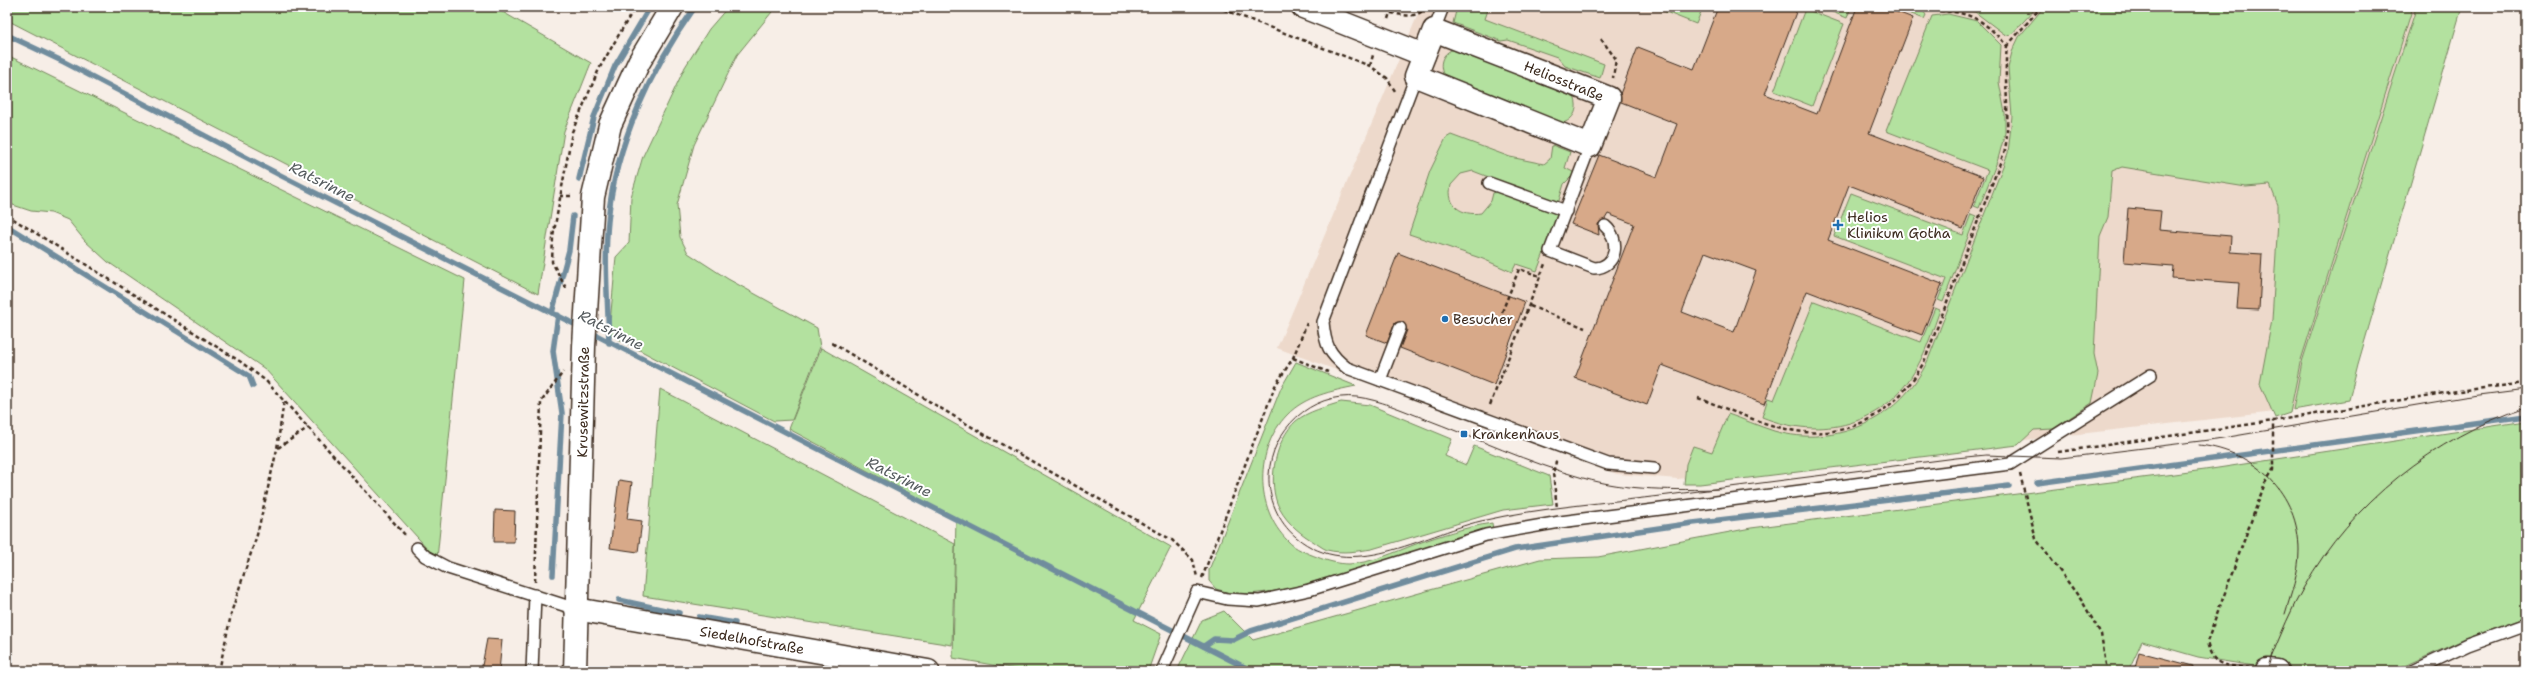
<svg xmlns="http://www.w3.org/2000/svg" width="2533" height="678" viewBox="0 0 2533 678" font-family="'Shantell Sans',sans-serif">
	<rect width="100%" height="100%" fill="#f7eee7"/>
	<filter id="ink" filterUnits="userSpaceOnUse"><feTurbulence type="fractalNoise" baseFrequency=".025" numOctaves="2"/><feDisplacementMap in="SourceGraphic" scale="8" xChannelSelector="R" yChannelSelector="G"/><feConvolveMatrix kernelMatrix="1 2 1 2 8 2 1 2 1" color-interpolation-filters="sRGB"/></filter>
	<g filter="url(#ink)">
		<!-- built -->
		<path fill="#edd9cb" d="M 1421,7 L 2413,7 L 2415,12 L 2302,362 L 2293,410 L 1678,479 L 1617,474 L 1277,348 Z"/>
		<!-- green -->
		<g fill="#b3e19f" stroke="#77865e">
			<path d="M 7,7 L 494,7 L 591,63 L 564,131 L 538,294 L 7,20 Z"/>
			<path d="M 728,7 L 776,7 L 737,55 L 694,145 L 677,205 L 680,237 L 688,253 L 728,279 L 817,328 L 820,347 L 792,420 L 774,421 L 609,334 L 616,257 L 629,243 L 631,197 L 643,156 L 685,67 L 709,29 Z"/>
			<path d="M 1457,7 L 1489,7 L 1485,19 L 1604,64 L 1600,78 L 1565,66 L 1557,57 L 1508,40 L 1501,41 L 1453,23 Z"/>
			<path d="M 1653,7 L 1703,7 L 1696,24 Z"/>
			<path d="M 1820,7 L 1851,7 L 1847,18 Z"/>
			<path d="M 1894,7 C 1905,7 1919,4 1926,15 L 1924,19 Z"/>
			<path d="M 1934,7 L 2037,7 L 2010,36 L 2004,34 L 1975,12 Z"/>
			<path d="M 2044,7 L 2411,7 L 2412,10 L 2300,363 L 2290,413 L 2275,418 L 2260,384 L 2272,320 L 2278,220 L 2278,205 L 2270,185 L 2246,187 L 2122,167 L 2112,171 L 2108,217 L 2100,236 L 2094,354 L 2098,374 L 2092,403 L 2053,429 L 2034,430 L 2018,445 L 1700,484 L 1684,484 L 1686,464 L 1693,446 L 1712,452 L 1728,414 C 1743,419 1758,426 1774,431 C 1836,449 1901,419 1928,360 L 2008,153 L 2012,116 L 2008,68 L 2012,52 L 2019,37 Z"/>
			<path d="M 2413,7 L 2462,7 L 2358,364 L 2349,400 L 2293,410 L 2302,362 L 2415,12 Z"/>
			<path d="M 1805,9 L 1844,24 L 1812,106 L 1774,91 Z"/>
			<path d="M 1948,14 L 1977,21 L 2001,45 L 1999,82 L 2005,113 L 2005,133 L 1998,159 L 1979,208 L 1974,206 L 1988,170 L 1886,131 L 1932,16 Z"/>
			<path d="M 1458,48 L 1573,94 C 1580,108 1575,120 1560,124 L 1445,78 C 1437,64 1442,51 1458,48 Z"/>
			<path d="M 7,55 L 465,280 L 437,559 L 265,369 L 108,262 L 85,241 L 68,220 L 51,213 L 31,211 L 7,203 Z"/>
			<path d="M 1451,135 L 1510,157 L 1544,164 L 1550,159 L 1552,145 L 1570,152 L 1565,168 L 1575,173 L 1564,184 L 1558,204 L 1473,171 L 1461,174 L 1451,185 C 1446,206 1462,216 1481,213 L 1491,201 L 1493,193 L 1500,191 L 1559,214 L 1537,271 L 1516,264 L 1512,272 L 1483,259 L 1409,234 L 1430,171 L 1446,138 Z"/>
			<path d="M 1851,193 L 1963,235 L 1971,214 L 1976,216 L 1943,302 L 1938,300 L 1946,279 L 1834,236 Z"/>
			<path d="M 1814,301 L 1921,342 L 1935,308 L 1940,310 C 1933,329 1927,349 1917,367 C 1885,426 1821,441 1762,417 L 1768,398 L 1774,400 Z"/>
			<path d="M 821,348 L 1171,547 L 1134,620 L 1161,634 L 1148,671 L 1027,671 L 953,658 L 956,518 L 789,429 Z"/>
			<path d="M 1296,362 L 1356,386 C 1332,391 1305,396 1287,415 C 1255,448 1254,508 1288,541 C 1295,549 1307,553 1317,557 C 1327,561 1339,564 1349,564 C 1372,563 1395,552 1416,544 C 1441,535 1466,527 1492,523 L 1493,530 L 1286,590 L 1249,594 L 1230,593 L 1216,589 L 1209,581 L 1209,570 L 1281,388 Z"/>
			<path d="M 660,389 L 955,544 L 952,645 L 643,596 Z"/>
			<path d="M 1341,402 L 1370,405 L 1452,439 L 1445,456 L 1466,465 L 1474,446 L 1549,476 L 1553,504 L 1503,510 L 1372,549 C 1358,551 1342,554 1327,550 C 1322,548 1316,543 1311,540 C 1298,532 1283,519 1277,503 C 1268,478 1276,439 1296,421 C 1308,411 1326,407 1341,402 Z"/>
			<path d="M 2526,421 L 2526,617 L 2465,639 L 2394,671 L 2334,671 L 2254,666 L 2198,657 L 2142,641 L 2128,671 L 1177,671 L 1202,620 L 1224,611 L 1253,640 L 1540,559 L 1598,557 L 1751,528 L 2205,470 Z"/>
		</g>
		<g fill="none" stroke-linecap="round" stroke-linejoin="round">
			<!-- stream -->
			<g stroke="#6f8c9d" stroke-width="5.5">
				<path d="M 7,35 L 64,62 L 278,174 L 580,327"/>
				<path d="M 579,179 L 594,117 L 615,66 L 650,7"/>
				<path d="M 7,226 L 249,376 L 253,386"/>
				<path d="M 552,313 L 569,250 L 573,216"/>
				<path d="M 590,332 L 1252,671"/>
				<path d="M 609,343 C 608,303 604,261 608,221 C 615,144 651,69 695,7"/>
				<path d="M 2037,483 L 2526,416"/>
				<path d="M 553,575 L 562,413 L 553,351 L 558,315"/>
				<path d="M 619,600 L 679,613"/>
				<path d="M 699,617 L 735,623"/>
				<path d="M 1204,646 L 1214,639 L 1233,640 L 1251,631 L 1515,549 L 1693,523 L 2009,486"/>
			</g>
		</g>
		<!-- building -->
		<g fill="#d7a989" stroke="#3b2a1e" fill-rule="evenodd">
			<path d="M 1718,7 L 1798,7 L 1765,94 L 1817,114 L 1857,7 L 1884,7 L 1913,18 L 1869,133 L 1983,177 L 1963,229 L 1849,185 L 1828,240 L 1942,284 L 1922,335 L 1807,291 L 1764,404 L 1662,365 L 1647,405 L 1575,378 L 1634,224 L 1608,214 L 1605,219 L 1598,224 L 1599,235 L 1571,224 L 1599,155 L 1657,177 L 1677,124 L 1621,102 L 1620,94 L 1638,47 L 1694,69 ZM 1705,252 L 1756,271 L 1734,332 L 1682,312 Z"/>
			<path d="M 2128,208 L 2161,211 L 2159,230 L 2231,236 L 2230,252 L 2262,254 L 2259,310 L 2237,309 L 2239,283 L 2172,278 L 2173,266 L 2124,262 Z"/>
			<path d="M 1398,253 L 1525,302 L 1494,385 L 1400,348 L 1407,330 L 1403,322 L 1395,323 L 1387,343 L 1366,335 Z"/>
			<path d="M 619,480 L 632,482 L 627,519 L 642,521 L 638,552 L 610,548 Z"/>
			<path d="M 495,510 L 515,511 L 514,542 L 494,542 Z"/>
			<path d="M 487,639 L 502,640 L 499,671 L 481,671 Z"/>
			<path d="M 2139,652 L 2193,666 L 2192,671 L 2134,671 Z"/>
		</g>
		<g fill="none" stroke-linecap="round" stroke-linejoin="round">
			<!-- service casing -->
			<g stroke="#3b2a1e" stroke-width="14">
				<g id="service">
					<path d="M 1434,30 L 1443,7"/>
					<path d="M 1416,76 L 1323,322 C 1325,345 1329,354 1347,368 L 1608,464 L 1654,468"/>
					<path d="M 1590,146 L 1550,251 L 1594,268 C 1617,268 1621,239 1605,226"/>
					<path d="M 1489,183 L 1566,211"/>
					<path d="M 1380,380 L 1400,328"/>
					<path d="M 417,548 L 425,556 L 448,568 L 576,609"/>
					<path d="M 532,671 L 535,595"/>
					<path d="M 1162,671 L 1197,592 L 1227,599 L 1259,601 L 1309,590 L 1486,535 L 1560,522 L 2010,464 L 2151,375"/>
					<path d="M 2413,671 L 2468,645 L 2526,624"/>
				</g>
			</g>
			<!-- minor casing -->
			<g stroke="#3b2a1e" stroke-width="25">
				<g id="minor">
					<path d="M 1303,7 L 1424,55"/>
					<path d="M 1434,30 L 1609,98 L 1590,146 L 1416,76 Z"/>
					<path d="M 576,609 L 928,671"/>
					<path d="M 2267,670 L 2277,671"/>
				</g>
			</g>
			<!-- secondary casing -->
			<g stroke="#3b2a1e" stroke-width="25">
				<path id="secondary" d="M 575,671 L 584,346 L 593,197 L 610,125 L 639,62 L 672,7"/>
			</g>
			<!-- path -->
			<g stroke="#3b2a1e" stroke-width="2.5" stroke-dasharray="4 3" stroke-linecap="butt">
				<path d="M 1217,7 L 1370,66 L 1387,78 L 1395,91"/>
				<path d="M 1388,19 L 1390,13 C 1405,15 1415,19 1426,8"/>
				<path d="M 1601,39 L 1616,59 L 1613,78"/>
				<path d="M 2007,46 L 2041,7"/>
				<path d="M 1370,66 L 1373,55"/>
				<path d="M 560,196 L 574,196"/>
				<path d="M 7,215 L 241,362 L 266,381 L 407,537"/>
				<path d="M 566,288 L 552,262 L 553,237 L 572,132 L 599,69 L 635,7"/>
				<path d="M 1530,306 L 1585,328"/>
				<path d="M 1502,312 L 1519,269 L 1540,276"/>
				<path d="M 832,343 L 987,436 L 1172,540 L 1193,560 L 1197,577"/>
				<path d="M 1293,358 L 1328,372"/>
				<path d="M 1698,398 C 1726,408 1753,421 1782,428 C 1843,444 1894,416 1924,362 L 2005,150 C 2011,115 2003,81 2007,46 C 1992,29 1978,15 1954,12 C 1943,10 1933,12 1924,7"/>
				<path d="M 1490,405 L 1545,264"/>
				<path d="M 278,448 L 309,427"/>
				<path d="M 2058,452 L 2273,421 L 2450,392 L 2526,383"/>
				<path d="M 1555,461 L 1556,462 L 1553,473 L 1557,508"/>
				<path d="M 2020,474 L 2036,539 L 2082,601 L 2101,634 L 2107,671"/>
				<path d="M 1202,578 L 1275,386 L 1293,358 L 1307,323"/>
				<path d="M 535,582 L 541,402 L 563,372"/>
				<path d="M 2249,668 C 2225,665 2213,668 2207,642 L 2265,483 L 2273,470 L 2273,421"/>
				<path d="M 219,671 L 232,610 L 257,535 L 277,449 L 284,400"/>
			</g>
			<!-- service -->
			<use href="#service" stroke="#fff" stroke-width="11"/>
			<!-- minor -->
			<use href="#minor" stroke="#fff" stroke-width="22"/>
			<!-- secondary -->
			<use href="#secondary" stroke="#fff" stroke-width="22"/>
			<!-- tram -->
			<g stroke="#3b2a1e" stroke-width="1">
				<path d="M 2199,445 C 2255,451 2299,493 2299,551 C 2299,573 2291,594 2285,614"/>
				<path d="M 1720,489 C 1674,490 1628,491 1583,478 C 1529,463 1476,438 1423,418 C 1402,410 1380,400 1357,397 C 1311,392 1271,430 1269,475 C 1268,498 1278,522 1296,537 C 1351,583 1421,535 1481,521 C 1542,507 1606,503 1668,495 C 1764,483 1860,470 1956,458 L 1986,455 L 2061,458 L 2103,453 L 2217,439 L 2464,397 L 2526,389"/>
				<path d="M 2271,658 C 2281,634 2291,609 2304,587 C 2351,503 2435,437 2526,407"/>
				<path d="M 2267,671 L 2272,654"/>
			</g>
		</g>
	</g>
	<!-- markers -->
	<g fill="#1f6fb2" stroke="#fff" stroke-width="1.5">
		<path d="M1836 219h4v4h4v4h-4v4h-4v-4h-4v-4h4z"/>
		<circle cx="1445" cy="319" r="4"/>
		<rect x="1460" y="430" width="8" height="8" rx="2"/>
	</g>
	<g text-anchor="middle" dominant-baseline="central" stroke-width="4" stroke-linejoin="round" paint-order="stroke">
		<!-- street labels -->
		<g font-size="14" fill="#3b2a1e" stroke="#fff">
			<text transform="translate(1564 81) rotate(22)">Heliosstraße</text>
			<text transform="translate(583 402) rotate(-89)">Krusewitzstraße</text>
			<text transform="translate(752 640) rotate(10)">Siedelhofstraße</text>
		</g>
		<!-- poi labels -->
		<g font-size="14" fill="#3b2a1e" stroke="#fff" text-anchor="start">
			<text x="1847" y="217">Helios<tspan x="1847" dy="16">Klinikum Gotha</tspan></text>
			<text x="1453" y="319">Besucher</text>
			<text x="1472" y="434">Krankenhaus</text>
		</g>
		<!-- water labels -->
		<g font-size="15" font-style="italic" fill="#555b5e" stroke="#fff">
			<text transform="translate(322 182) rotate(27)">Ratsrinne</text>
			<text transform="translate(611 330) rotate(27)">Ratsrinne</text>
			<text transform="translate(899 477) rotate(27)">Ratsrinne</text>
		</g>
	</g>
	<!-- margin -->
	<rect width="2533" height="678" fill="none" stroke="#fff" stroke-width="24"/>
	<rect x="12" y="12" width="2509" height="654" fill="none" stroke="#3b2a1e" stroke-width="1.5" filter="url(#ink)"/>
</svg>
